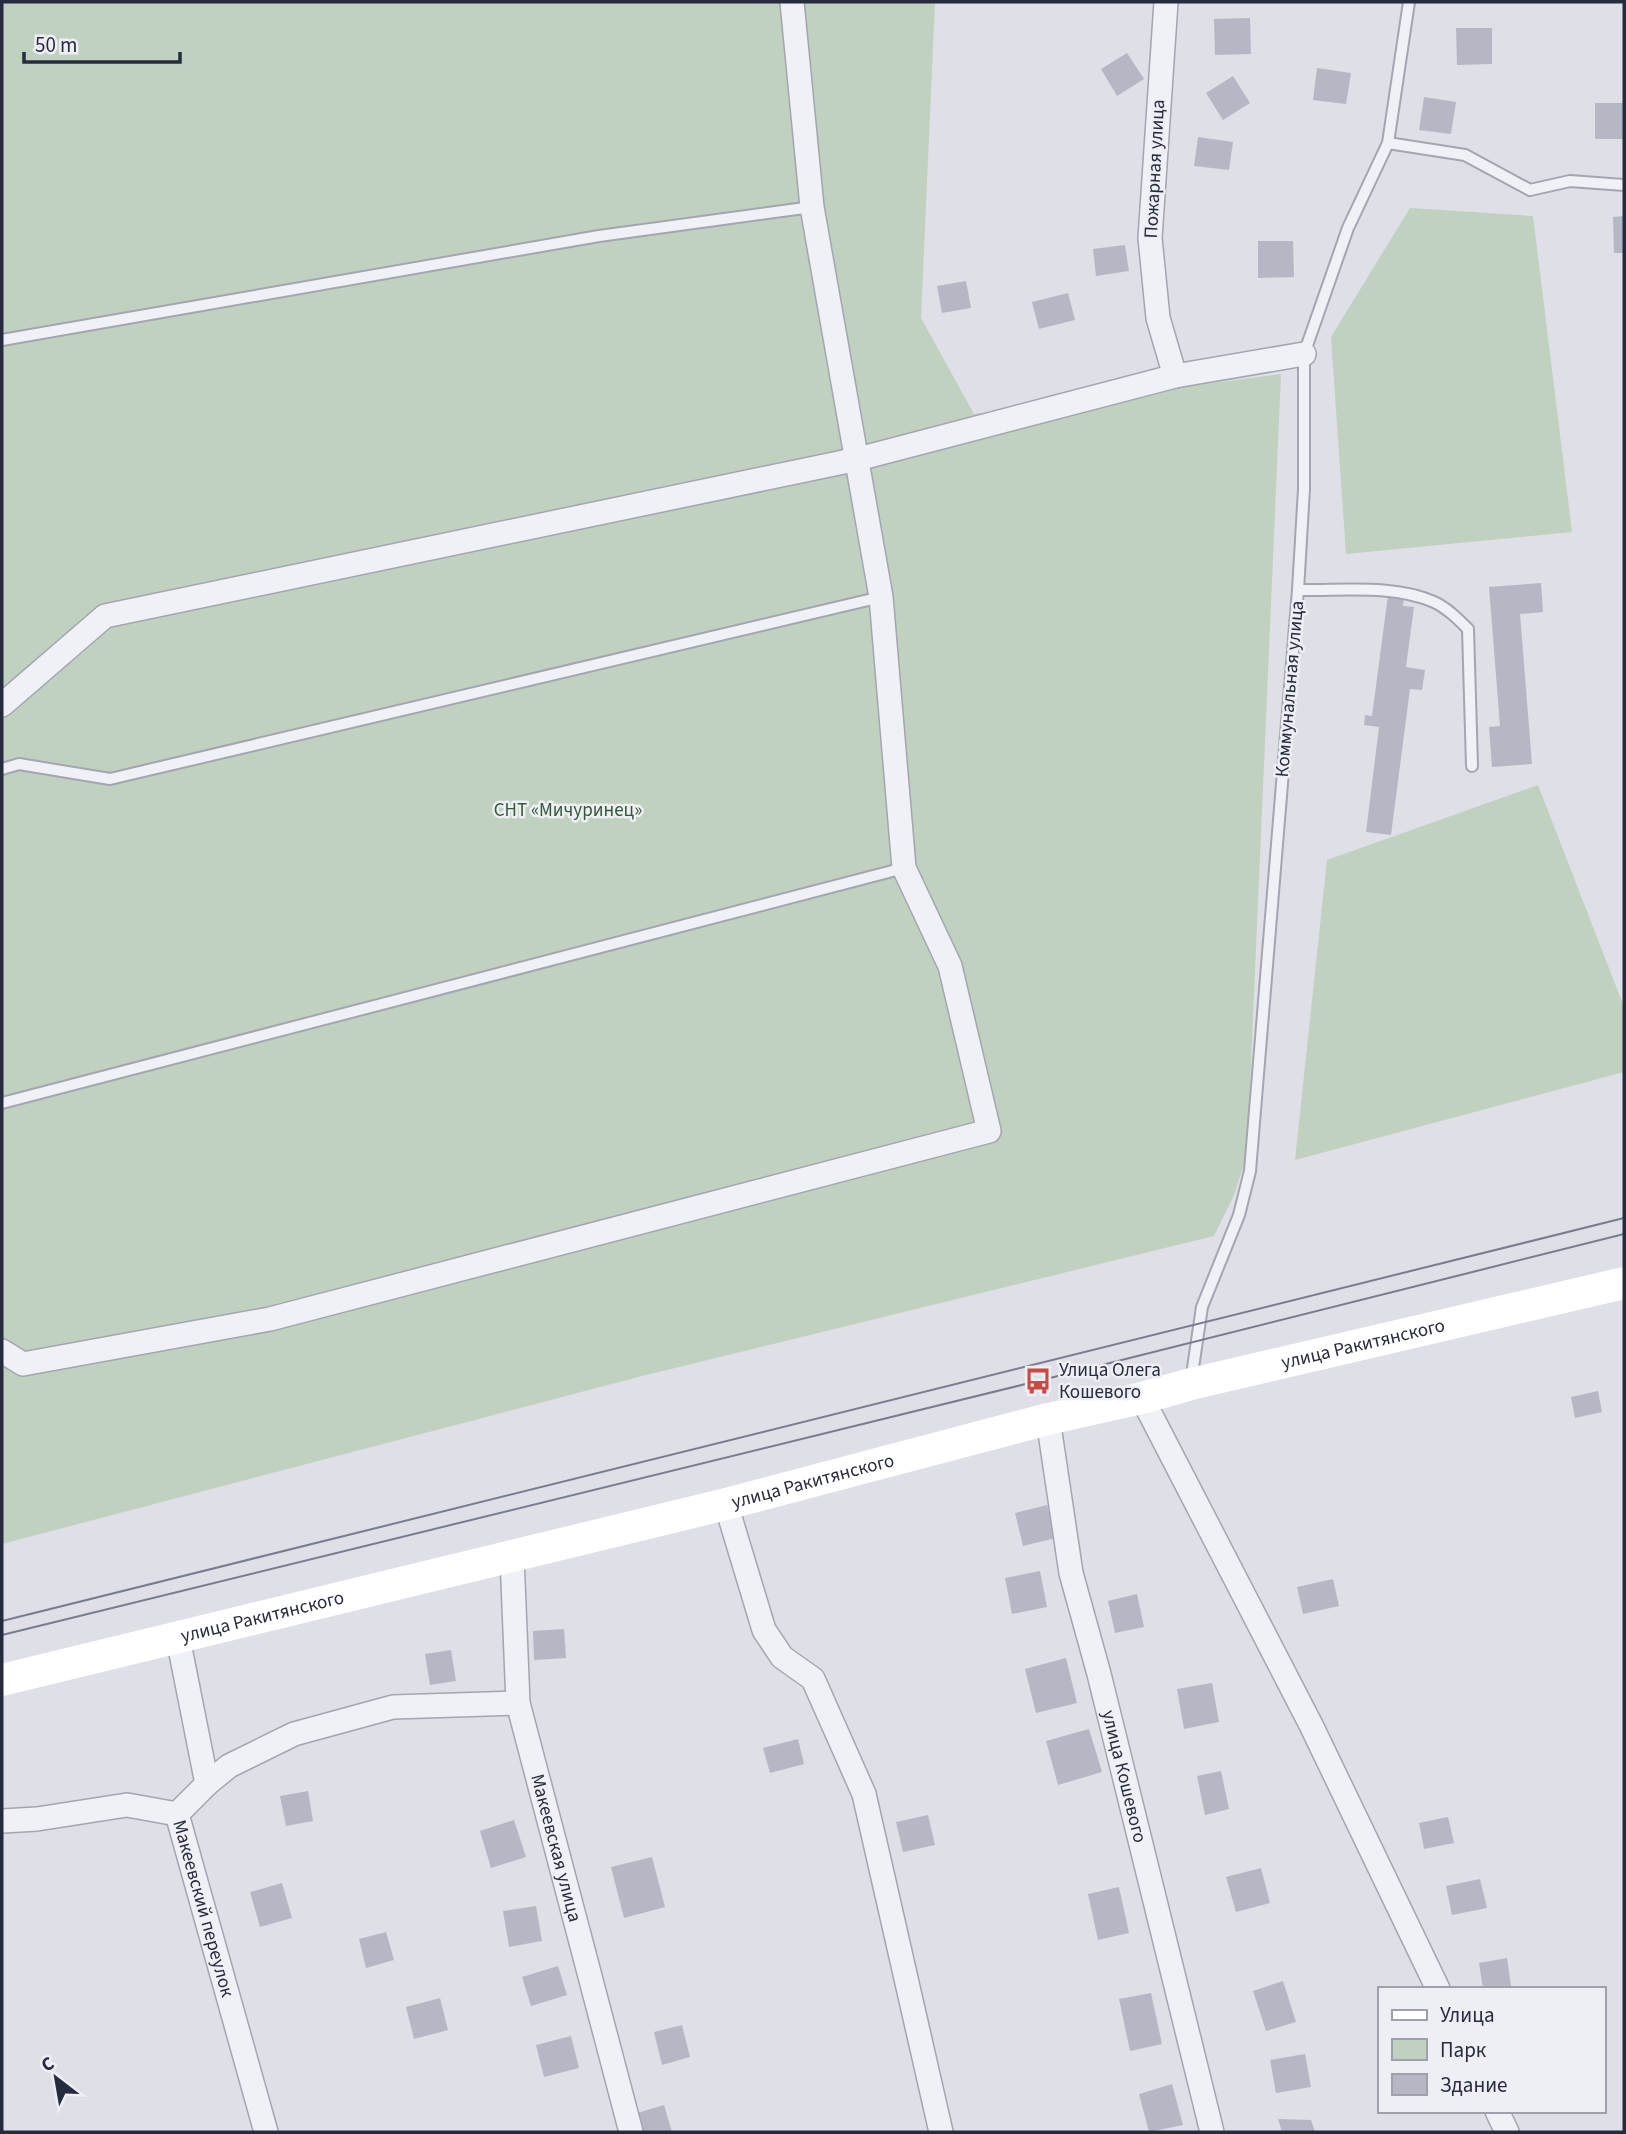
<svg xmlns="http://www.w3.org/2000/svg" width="1626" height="2134" viewBox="0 0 1626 2134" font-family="'Source Sans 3',sans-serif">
	<rect width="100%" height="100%" fill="#dedfe7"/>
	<!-- green -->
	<g fill="#c0d1bf">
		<path d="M 2,2 L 935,2 L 921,318 L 974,414 L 1281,374 L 1247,1155 L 1234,1195 L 1214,1236 L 642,1376 L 2,1544 Z"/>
		<path d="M 1410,208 L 1533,216 L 1572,532 L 1346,554 L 1331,337 Z"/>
		<path d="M 1538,785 L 1624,1007 L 1624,1072 L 1295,1160 L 1327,860 Z"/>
	</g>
	<!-- building -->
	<g fill="#b5b8c4">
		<path d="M 1250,18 L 1251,54 L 1215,55 L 1214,19 Z"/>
		<path d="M 1456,28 L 1492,28 L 1492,64 L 1457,65 Z"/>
		<path d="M 1127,53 L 1144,79 L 1117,96 L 1101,69 Z"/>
		<path d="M 1317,68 L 1351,73 L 1346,104 L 1313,100 Z"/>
		<path d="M 1233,76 L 1250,103 L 1223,120 L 1206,93 Z"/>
		<path d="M 1424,97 L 1456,102 L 1451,134 L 1419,130 Z"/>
		<rect x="1595" y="103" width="29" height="36"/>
		<path d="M 1198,137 L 1233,142 L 1229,170 L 1194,166 Z"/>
		<path d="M 1624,216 L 1624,253 L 1614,253 L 1613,217 Z"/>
		<path d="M 1258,241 L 1293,241 L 1294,277 L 1258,278 Z"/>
		<path d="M 1125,245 L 1129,271 L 1096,276 L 1093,249 Z"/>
		<path d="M 966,281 L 971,308 L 942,313 L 937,286 Z"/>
		<path d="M 1068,293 L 1075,320 L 1039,329 L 1032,302 Z"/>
		<path d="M 1541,583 L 1543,612 L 1520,614 L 1532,764 L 1492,767 L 1489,727 L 1500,726 L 1489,587 Z"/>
		<path d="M 1388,595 L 1404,597 L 1403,606 L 1414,607 L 1406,667 L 1425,670 L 1422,690 L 1410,689 L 1391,835 L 1366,832 L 1379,727 L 1364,725 L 1365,715 L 1372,716 Z"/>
		<path d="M 1598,1391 L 1602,1412 L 1575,1418 L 1571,1397 Z"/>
		<path d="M 1047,1505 L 1056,1538 L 1023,1546 L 1015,1513 Z"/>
		<path d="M 1040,1571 L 1047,1607 L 1012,1614 L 1005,1578 Z"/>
		<path d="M 1333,1579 L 1339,1606 L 1303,1614 L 1297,1587 Z"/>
		<path d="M 1137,1594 L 1144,1627 L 1115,1633 L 1108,1601 Z"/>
		<path d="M 564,1629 L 566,1658 L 534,1660 L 533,1631 Z"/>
		<path d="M 451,1650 L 456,1681 L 430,1685 L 425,1654 Z"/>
		<path d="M 1066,1658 L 1077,1703 L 1036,1713 L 1025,1669 Z"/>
		<path d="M 1212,1683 L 1219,1722 L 1184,1729 L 1177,1689 Z"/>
		<path d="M 1089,1729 L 1102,1772 L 1058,1785 L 1046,1741 Z"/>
		<path d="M 798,1739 L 804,1764 L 770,1773 L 763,1748 Z"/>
		<path d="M 1221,1771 L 1229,1809 L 1205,1815 L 1197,1776 Z"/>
		<path d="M 308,1791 L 313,1821 L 286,1826 L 280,1796 Z"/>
		<path d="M 928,1815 L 935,1845 L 903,1852 L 896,1822 Z"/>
		<path d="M 1448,1817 L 1454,1843 L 1424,1849 L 1419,1823 Z"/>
		<path d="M 514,1820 L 526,1857 L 491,1868 L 480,1831 Z"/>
		<path d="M 652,1857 L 665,1907 L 624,1918 L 611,1867 Z"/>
		<path d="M 1261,1868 L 1270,1903 L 1236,1912 L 1226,1877 Z"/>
		<path d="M 1480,1879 L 1487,1908 L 1452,1915 L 1446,1886 Z"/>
		<path d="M 282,1883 L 292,1918 L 260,1927 L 250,1892 Z"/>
		<path d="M 1119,1887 L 1129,1933 L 1098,1940 L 1088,1894 Z"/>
		<path d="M 536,1906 L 542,1941 L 509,1947 L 503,1911 Z"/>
		<path d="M 386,1932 L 394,1960 L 366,1968 L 359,1939 Z"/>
		<path d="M 1507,1958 L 1511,1986 L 1483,1989 L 1479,1963 Z"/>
		<path d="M 558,1966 L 567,1995 L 531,2006 L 522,1977 Z"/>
		<path d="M 1283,1981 L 1296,2022 L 1266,2031 L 1253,1991 Z"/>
		<path d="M 1151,1993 L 1162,2044 L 1130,2051 L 1119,1999 Z"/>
		<path d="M 440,1998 L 448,2030 L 414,2039 L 406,2007 Z"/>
		<path d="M 682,2025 L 690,2057 L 662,2065 L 654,2032 Z"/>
		<path d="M 571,2036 L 579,2068 L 544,2077 L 536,2045 Z"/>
		<path d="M 1305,2054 L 1311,2087 L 1276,2093 L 1270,2060 Z"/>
		<path d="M 1172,2084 L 1183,2125 L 1149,2132 L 1139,2094 Z"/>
		<path d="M 664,2105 L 672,2132 L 642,2132 L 637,2113 Z"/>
		<path d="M 1278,2119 L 1311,2120 L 1315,2132 L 1282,2132 Z"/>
	</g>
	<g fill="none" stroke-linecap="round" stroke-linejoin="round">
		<!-- lane casing -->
		<g stroke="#a3a5b1" stroke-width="14">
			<g id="lane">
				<path d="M 1388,143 L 1465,155 L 1530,190 L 1570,181 L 1624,185"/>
				<path d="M 2,340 L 599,236 L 812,207"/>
				<path d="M 1298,590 C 1341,591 1393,584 1434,602 C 1447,608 1458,619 1468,629 L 1472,766"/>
				<path d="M 2,769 L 19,764 L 110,779 L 881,597"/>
				<path d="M 2,1103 L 904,868"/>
				<path d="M 1191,1381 L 1202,1307 L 1239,1215 L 1250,1171 L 1298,590 L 1304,489 L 1304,354 L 1348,228 L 1388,143 L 1409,2"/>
			</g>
		</g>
		<!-- street casing -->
		<g stroke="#a3a5b1" stroke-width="26">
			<g id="street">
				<path d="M 1166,2 L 1150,238 L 1158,318 L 1175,376"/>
				<path d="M 2,705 L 105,616 L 858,459 L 1175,376 L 1304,354"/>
				<path d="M 2,1351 L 23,1364 L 270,1319 L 989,1131 L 950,966 L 904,868 L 881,597 L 812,207 L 792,2"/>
				<path d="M 1142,1398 L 1311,1725 L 1438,1989"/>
				<path id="s1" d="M 1048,1419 L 1071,1573 L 1099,1674 L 1212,2132"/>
				<path d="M 726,1504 L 764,1630 L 782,1657 L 813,1679 L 864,1794 L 941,2132"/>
				<path id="s2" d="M 512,1557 L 518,1703 L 631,2132"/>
				<path d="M 178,1638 L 207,1784"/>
				<path d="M 177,1814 L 207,1784 L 229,1766 L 294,1734 L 393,1707 L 518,1703"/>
				<path id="s3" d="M 2,1821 L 37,1819 L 127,1805 L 177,1814 L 266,2132"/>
				<path d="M 1497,2111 L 1507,2132"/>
			</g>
		</g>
		<!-- lane -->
		<use href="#lane" stroke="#f0f1f6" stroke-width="10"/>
		<!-- street -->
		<use href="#street" stroke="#f0f1f6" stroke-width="23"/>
		<!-- secondary -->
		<path stroke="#fff" stroke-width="32" id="s4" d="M 2,1680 L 726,1504 L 1048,1419 L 1142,1398 L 1191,1384 L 1624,1283"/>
		<!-- tram -->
		<g stroke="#777c90" stroke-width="2">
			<path d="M 2,1621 L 1624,1218"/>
			<path d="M 2,1635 L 1038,1381 L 1624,1234"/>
		</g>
	</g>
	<!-- icons -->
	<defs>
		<g id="bus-bare" transform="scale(2.1)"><path d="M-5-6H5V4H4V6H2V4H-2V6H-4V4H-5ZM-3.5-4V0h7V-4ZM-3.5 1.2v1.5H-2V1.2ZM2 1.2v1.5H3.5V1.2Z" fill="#cc4943" stroke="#edeff5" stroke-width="2.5" paint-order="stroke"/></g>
	</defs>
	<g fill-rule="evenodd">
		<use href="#bus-bare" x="1038" y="1381"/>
	</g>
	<g text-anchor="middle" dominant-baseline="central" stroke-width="5" stroke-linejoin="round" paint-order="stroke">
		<!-- street labels -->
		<g font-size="19" fill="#272b3e" stroke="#edeff5">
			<text transform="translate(1155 169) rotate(-87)">Пожарная улица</text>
			<text transform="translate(1290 689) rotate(-85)">Коммунальная улица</text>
			<text stroke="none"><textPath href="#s4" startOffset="1402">улица Ракитянского</textPath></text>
			<text stroke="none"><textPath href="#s4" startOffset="835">улица Ракитянского</textPath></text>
			<text stroke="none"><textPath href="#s4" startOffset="268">улица Ракитянского</textPath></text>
			<text stroke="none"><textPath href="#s1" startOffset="366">улица Кошевого</textPath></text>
			<text stroke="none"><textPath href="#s2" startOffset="296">Макеевская улица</textPath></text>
			<text stroke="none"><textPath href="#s3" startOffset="275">Макеевский переулок</textPath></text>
		</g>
		<!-- park labels -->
		<g font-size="19" fill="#355935" stroke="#edeff5">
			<text x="568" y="810">СНТ «Мичуринец»</text>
		</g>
		<!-- poi labels -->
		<g font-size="19" fill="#272b3e" stroke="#edeff5" text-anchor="start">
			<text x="1059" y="1370">Улица Олега<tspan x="1059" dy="22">Кошевого</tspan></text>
		</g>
	</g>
	<!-- border -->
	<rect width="1626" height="2134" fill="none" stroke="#272b3e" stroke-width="7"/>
	<!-- legend -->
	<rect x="1378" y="1987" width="228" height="126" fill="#edeff5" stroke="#9ea1ac" stroke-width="2"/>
	<rect x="1392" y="2010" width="35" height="10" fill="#ffffff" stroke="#9ea1ac" stroke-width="2"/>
	<text x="1440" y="2022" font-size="21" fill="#272b3e">Улица</text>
	<rect x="1392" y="2039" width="35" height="21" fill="#c0d1bf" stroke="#9ea1ac" stroke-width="2"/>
	<text x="1440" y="2057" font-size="21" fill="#272b3e">Парк</text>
	<rect x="1392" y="2074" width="35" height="21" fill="#b5b8c4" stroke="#9ea1ac" stroke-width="2"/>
	<text x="1440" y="2092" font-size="21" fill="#272b3e">Здание</text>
	<!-- north arrow -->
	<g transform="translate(56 2078) rotate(329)" stroke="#edeff5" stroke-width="5" paint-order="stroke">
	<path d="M0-5L12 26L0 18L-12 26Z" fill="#272b3e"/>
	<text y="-10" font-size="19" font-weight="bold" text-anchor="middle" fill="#272b3e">С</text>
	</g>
	<!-- scale -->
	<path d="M24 52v10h156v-10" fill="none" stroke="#272b3e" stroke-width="3.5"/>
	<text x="35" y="52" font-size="21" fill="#272b3e" stroke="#edeff5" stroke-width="5" paint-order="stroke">50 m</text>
</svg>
